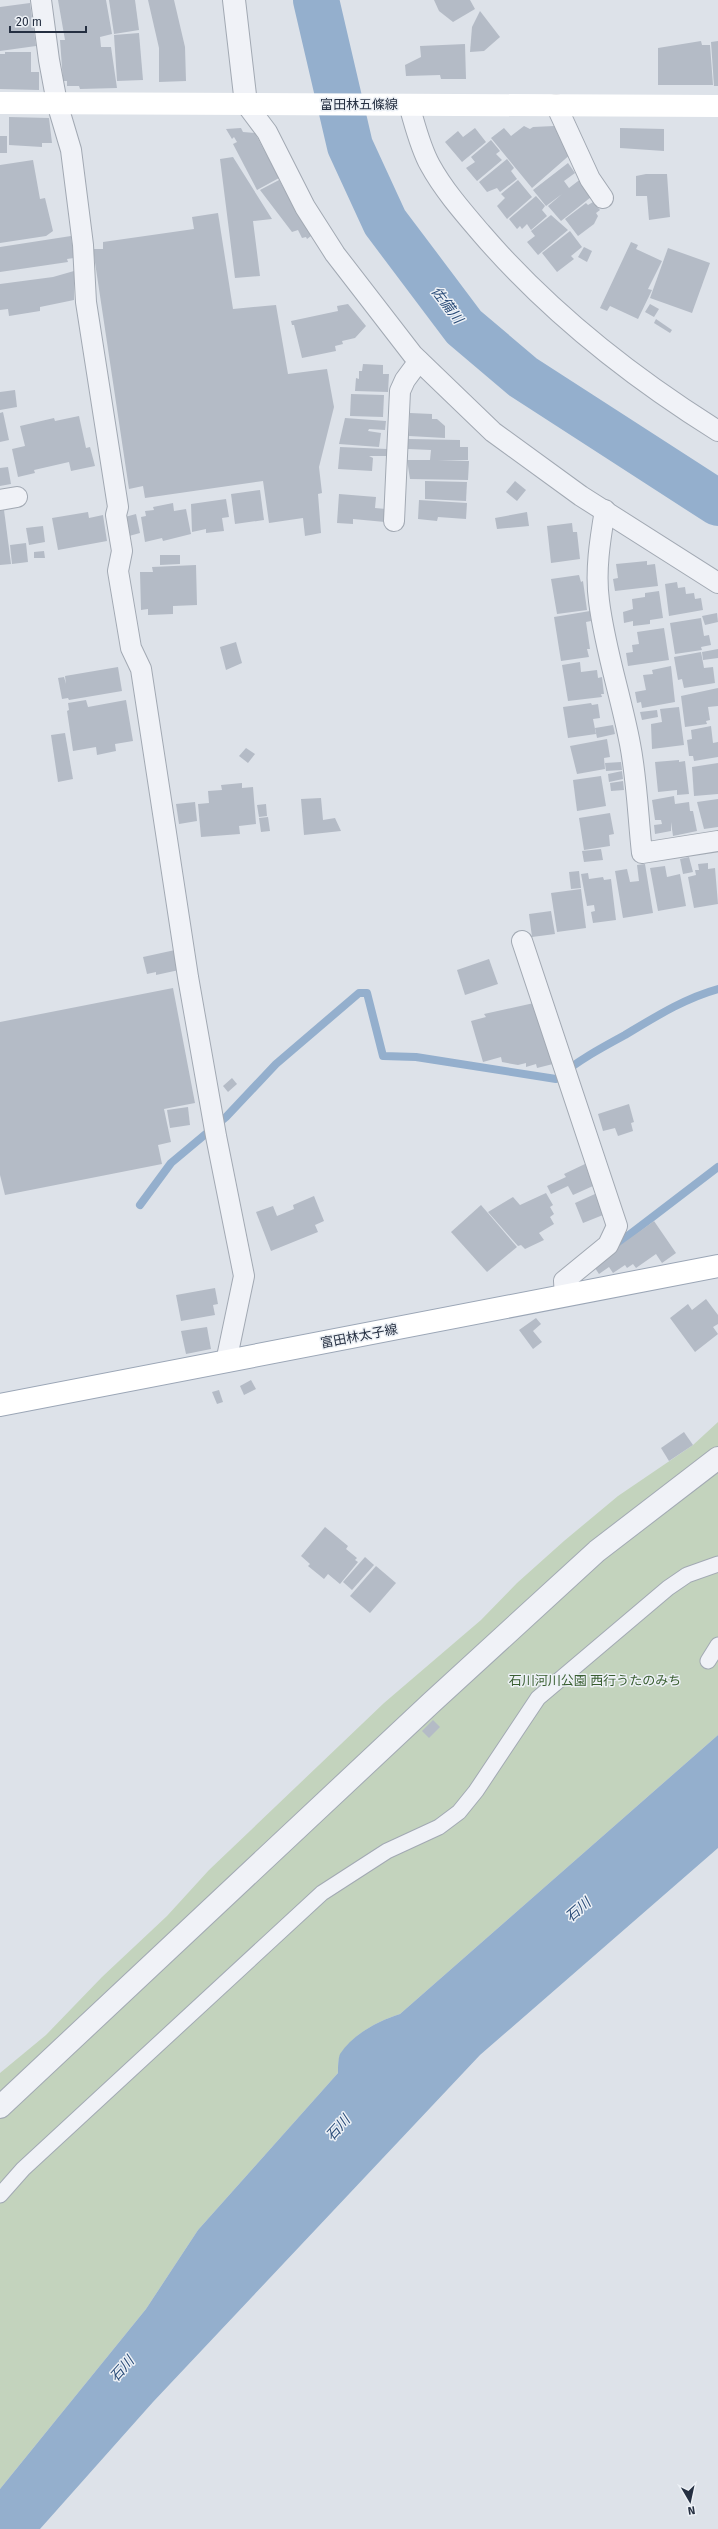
<svg xmlns="http://www.w3.org/2000/svg" width="718" height="2529" viewBox="0 0 718 2529" font-family="'Fira Sans','Noto Sans JP',sans-serif">
	<rect width="100%" height="100%" fill="#dde2e9"/>
	<!-- green -->
	<path fill="#c3d3bd" d="M 718,1422 L 718,1735 L 400,2014 C 378,2021 353,2034 341,2054 C 338,2058 338,2067 338,2073 L 198,2230 L 146,2309 L 0,2489 L 0,2073 L 46,2035 L 102,1977 L 167,1916 L 209,1870 L 384,1703 L 481,1620 L 517,1583 L 564,1541 L 618,1496 L 693,1445 Z"/>
	<!-- water -->
	<path fill="#94afcd" d="M 718,1735 L 718,1848 L 480,2055 L 153,2402 L 40,2529 L 0,2529 L 0,2489 L 146,2309 L 198,2230 L 338,2073 C 338,2067 338,2059 340,2054 C 353,2034 378,2021 400,2014 Z"/>
	<g fill="none" stroke-linecap="round" stroke-linejoin="round">
		<!-- stream -->
		<g stroke="#94afcd" stroke-width="8">
			<path d="M 140,1205 L 171,1163 L 226,1117 L 276,1064 L 359,993 L 367,993 L 383,1056 L 416,1057 L 556,1079 C 577,1061 601,1048 625,1035 C 655,1017 685,998 718,989"/>
			<path d="M 612,1248 L 718,1167"/>
		</g>
		<!-- river -->
		<path stroke="#94afcd" stroke-width="46" d="M 316,0 L 350,146 L 385,222 L 464,327 L 523,377 L 718,503"/>
	</g>
	<!-- building -->
	<g fill="#b4bbc6">
		<path d="M 58,0 L 106,0 L 112,34 L 100,37 L 101,47 L 111,47 L 117,88 L 80,89 L 79,86 L 67,86 L 67,81 L 63,81 L 60,40 L 65,40 Z"/>
		<path d="M 109,0 L 135,0 L 139,30 L 114,34 Z"/>
		<path d="M 148,0 L 174,0 L 185,47 L 186,81 L 159,82 L 159,48 Z"/>
		<path d="M 434,0 L 470,0 L 475,9 L 453,22 L 439,11 Z"/>
		<path d="M 30,3 L 36,46 L 0,51 L 0,7 Z"/>
		<path d="M 480,11 L 500,37 L 484,51 L 470,52 L 472,27 Z"/>
		<path d="M 139,33 L 143,80 L 117,81 L 114,35 Z"/>
		<path d="M 701,41 L 702,45 L 710,45 L 713,85 L 658,85 L 658,48 Z"/>
		<path d="M 718,41 L 718,86 L 714,86 L 711,42 Z"/>
		<path d="M 465,44 L 466,79 L 441,79 L 440,75 L 406,76 L 405,65 L 421,57 L 420,46 Z"/>
		<path d="M 5,52 L 31,52 L 31,72 L 39,72 L 39,90 L 0,89 L 0,54 L 5,54 Z"/>
		<path d="M 9,117 L 49,118 L 52,143 L 42,143 L 42,147 L 9,145 Z"/>
		<path d="M 524,126 L 530,129 L 533,127 L 554,126 L 567,140 L 572,153 L 532,188 L 491,138 L 504,128 L 511,136 Z"/>
		<path d="M 241,128 L 243,132 L 255,133 L 279,178 L 257,190 L 233,144 L 237,142 L 234,137 L 232,139 L 226,129 Z"/>
		<path d="M 475,128 L 486,142 L 462,162 L 445,142 L 458,131 L 463,137 Z"/>
		<path d="M 620,128 L 664,129 L 664,151 L 620,148 Z"/>
		<rect x="0" y="136" width="7" height="17"/>
		<path d="M 491,140 L 500,151 L 496,154 L 502,160 L 477,181 L 466,168 L 475,162 L 471,157 Z"/>
		<path d="M 233,157 L 272,219 L 253,221 L 260,276 L 235,278 L 220,159 Z"/>
		<path d="M 507,159 L 514,168 L 511,171 L 517,179 L 500,192 L 497,188 L 487,192 L 479,182 Z"/>
		<path d="M 33,160 L 40,199 L 45,198 L 53,231 L 46,236 L 0,243 L 0,165 Z"/>
		<path d="M 568,163 L 575,173 L 564,181 L 569,188 L 582,178 L 589,187 L 585,190 L 591,197 L 561,221 L 548,206 L 562,194 L 546,206 L 533,190 Z"/>
		<path d="M 646,174 L 667,174 L 670,217 L 649,220 L 647,196 L 636,196 L 636,176 Z"/>
		<path d="M 279,180 L 311,236 L 307,239 L 306,237 L 302,238 L 298,230 L 292,232 L 260,190 Z"/>
		<path d="M 518,180 L 532,197 L 507,219 L 497,206 L 505,198 L 501,194 Z"/>
		<path d="M 536,196 L 545,206 L 542,210 L 547,216 L 531,230 L 527,224 L 522,229 L 520,226 L 517,229 L 509,219 Z"/>
		<path d="M 593,202 L 600,210 L 596,213 L 598,216 L 594,224 L 578,236 L 565,219 L 586,203 L 588,205 Z"/>
		<path d="M 218,213 L 233,309 L 276,305 L 288,374 L 327,369 L 334,407 L 319,467 L 322,493 L 318,494 L 321,533 L 305,536 L 303,518 L 269,523 L 263,481 L 145,498 L 143,486 L 129,489 L 93,249 L 103,249 L 103,242 L 194,229 L 192,217 Z"/>
		<path d="M 551,215 L 568,230 L 538,255 L 527,242 L 535,236 L 531,231 Z"/>
		<path d="M 570,231 L 582,247 L 571,256 L 574,259 L 557,272 L 542,253 Z"/>
		<path d="M 71,236 L 74,258 L 67,259 L 68,262 L 0,272 L 0,247 Z"/>
		<path d="M 631,242 L 638,245 L 636,249 L 662,261 L 648,289 L 652,290 L 638,319 L 610,306 L 607,311 L 600,308 Z"/>
		<path d="M 584,247 L 592,251 L 587,262 L 578,257 Z"/>
		<path d="M 668,248 L 710,263 L 692,313 L 650,298 Z"/>
		<path d="M 74,271 L 74,300 L 40,307 L 40,311 L 9,316 L 8,309 L 0,310 L 0,284 L 53,277 Z"/>
		<path d="M 348,304 L 366,326 L 355,338 L 342,341 L 343,344 L 335,346 L 336,351 L 302,358 L 294,325 L 292,325 L 291,321 L 338,311 L 337,306 Z"/>
		<path d="M 650,304 L 659,309 L 654,317 L 645,312 Z"/>
		<path d="M 656,319 L 672,330 L 670,333 L 654,323 Z"/>
		<path d="M 363,364 L 383,365 L 383,374 L 389,374 L 388,392 L 355,391 L 356,378 L 359,379 L 359,371 L 362,371 Z"/>
		<path d="M 15,390 L 17,407 L 0,410 L 0,392 Z"/>
		<path d="M 351,394 L 384,395 L 383,417 L 350,416 Z"/>
		<path d="M 3,412 L 9,440 L 0,442 L 0,413 Z"/>
		<path d="M 410,413 L 432,414 L 432,419 L 437,419 L 445,426 L 445,438 L 409,436 Z"/>
		<path d="M 79,416 L 86,448 L 90,447 L 95,466 L 71,471 L 69,462 L 34,470 L 35,473 L 18,477 L 12,449 L 25,446 L 20,426 L 54,418 L 55,421 Z"/>
		<path d="M 345,418 L 386,421 L 385,430 L 369,429 L 368,431 L 381,433 L 379,447 L 339,444 Z"/>
		<path d="M 408,439 L 460,440 L 460,447 L 468,447 L 468,460 L 438,460 L 469,461 L 468,480 L 410,479 L 407,460 L 430,460 L 431,450 L 408,449 Z"/>
		<path d="M 340,447 L 387,449 L 387,456 L 369,456 L 373,458 L 372,471 L 338,469 Z"/>
		<path d="M 8,467 L 11,484 L 0,486 L 0,468 Z"/>
		<path d="M 425,481 L 467,482 L 466,501 L 425,499 Z"/>
		<path d="M 515,481 L 526,490 L 517,501 L 506,492 Z"/>
		<path d="M 260,490 L 264,520 L 235,524 L 231,494 Z"/>
		<path d="M 339,494 L 376,497 L 375,508 L 386,509 L 385,522 L 353,519 L 353,524 L 337,523 Z"/>
		<path d="M 226,499 L 229,517 L 222,518 L 224,531 L 206,533 L 206,529 L 192,532 L 191,504 Z"/>
		<path d="M 419,500 L 467,503 L 466,519 L 438,517 L 437,521 L 418,519 Z"/>
		<path d="M 173,503 L 174,511 L 186,509 L 191,534 L 163,541 L 162,538 L 145,542 L 141,517 L 146,516 L 145,511 L 154,510 L 153,507 Z"/>
		<path d="M 4,510 L 11,564 L 0,565 L 0,511 Z"/>
		<path d="M 88,512 L 89,518 L 103,515 L 107,541 L 58,550 L 52,518 Z"/>
		<path d="M 527,512 L 529,526 L 497,529 L 495,518 Z"/>
		<path d="M 136,514 L 140,533 L 129,536 L 125,517 Z"/>
		<path d="M 572,523 L 573,532 L 577,532 L 580,559 L 551,563 L 547,526 Z"/>
		<path d="M 43,526 L 45,542 L 29,545 L 26,528 Z"/>
		<path d="M 26,543 L 28,562 L 12,564 L 10,545 Z"/>
		<path d="M 44,551 L 45,558 L 34,558 L 34,552 Z"/>
		<path d="M 160,555 L 180,555 L 180,564 L 160,565 Z"/>
		<path d="M 647,561 L 647,565 L 655,564 L 658,586 L 615,591 L 613,579 L 618,578 L 616,564 Z"/>
		<path d="M 196,565 L 197,605 L 173,606 L 173,614 L 148,615 L 148,609 L 141,610 L 140,572 L 153,572 L 152,567 Z"/>
		<path d="M 579,575 L 581,582 L 583,581 L 587,610 L 557,614 L 551,579 Z"/>
		<path d="M 677,582 L 678,588 L 685,587 L 686,594 L 694,593 L 695,599 L 701,598 L 703,610 L 669,616 L 665,584 Z"/>
		<path d="M 659,591 L 663,618 L 650,620 L 650,624 L 633,626 L 633,621 L 624,623 L 623,612 L 633,609 L 632,599 L 645,597 L 645,593 Z"/>
		<path d="M 590,611 L 591,621 L 586,622 L 590,649 L 587,649 L 589,657 L 561,661 L 554,617 Z"/>
		<path d="M 717,613 L 718,622 L 705,625 L 702,616 Z"/>
		<path d="M 701,618 L 704,636 L 709,635 L 711,645 L 701,647 L 702,650 L 675,654 L 670,623 Z"/>
		<path d="M 664,628 L 669,660 L 628,666 L 626,653 L 633,652 L 632,645 L 639,644 L 637,632 Z"/>
		<path d="M 236,642 L 242,663 L 226,670 L 220,647 Z"/>
		<path d="M 718,649 L 718,658 L 703,660 L 702,652 Z"/>
		<path d="M 701,652 L 704,668 L 713,667 L 715,683 L 684,688 L 682,679 L 678,680 L 674,657 Z"/>
		<path d="M 580,662 L 581,672 L 597,670 L 598,678 L 602,677 L 604,694 L 601,694 L 602,697 L 568,701 L 562,665 Z"/>
		<path d="M 671,666 L 675,702 L 642,708 L 641,702 L 637,703 L 635,692 L 646,690 L 643,675 L 653,674 L 652,670 Z"/>
		<path d="M 118,667 L 122,691 L 69,700 L 68,698 L 62,699 L 58,678 L 64,677 L 66,684 L 65,676 Z"/>
		<path d="M 718,688 L 718,706 L 708,707 L 710,720 L 706,721 L 707,724 L 685,727 L 681,696 Z"/>
		<path d="M 86,700 L 88,707 L 126,700 L 133,741 L 115,744 L 116,751 L 97,755 L 96,747 L 73,751 L 67,711 L 69,710 L 68,703 Z"/>
		<path d="M 591,703 L 592,705 L 598,704 L 600,718 L 593,719 L 596,734 L 568,738 L 563,707 Z"/>
		<path d="M 679,707 L 684,745 L 652,749 L 651,724 L 662,722 L 660,709 Z"/>
		<path d="M 657,710 L 658,717 L 642,720 L 640,712 Z"/>
		<path d="M 613,725 L 615,734 L 597,738 L 595,728 Z"/>
		<path d="M 711,726 L 713,743 L 718,742 L 718,757 L 694,761 L 693,756 L 689,756 L 687,740 L 692,739 L 691,730 Z"/>
		<path d="M 65,733 L 73,779 L 58,782 L 51,735 Z"/>
		<path d="M 607,739 L 610,757 L 604,758 L 605,769 L 577,774 L 570,746 Z"/>
		<path d="M 246,748 L 255,754 L 248,763 L 239,756 Z"/>
		<path d="M 679,760 L 679,762 L 685,761 L 689,794 L 677,795 L 677,790 L 658,792 L 655,762 Z"/>
		<path d="M 621,762 L 622,770 L 606,771 L 605,763 Z"/>
		<path d="M 718,763 L 718,794 L 694,796 L 692,767 Z"/>
		<path d="M 622,771 L 623,779 L 609,782 L 608,774 Z"/>
		<path d="M 601,776 L 606,806 L 577,811 L 573,780 Z"/>
		<path d="M 623,781 L 624,790 L 611,791 L 610,783 Z"/>
		<path d="M 242,783 L 242,788 L 253,787 L 256,824 L 239,826 L 240,834 L 201,837 L 198,804 L 209,803 L 208,791 L 222,790 L 221,785 Z"/>
		<path d="M 674,796 L 675,804 L 689,802 L 690,811 L 693,811 L 697,831 L 673,836 L 671,822 L 671,831 L 655,834 L 654,825 L 662,824 L 661,820 L 655,820 L 652,800 Z"/>
		<path d="M 321,798 L 323,820 L 335,818 L 341,831 L 304,835 L 301,799 Z"/>
		<path d="M 718,799 L 718,827 L 704,829 L 697,802 Z"/>
		<path d="M 195,802 L 197,821 L 179,824 L 176,804 Z"/>
		<path d="M 266,804 L 267,816 L 259,817 L 257,805 Z"/>
		<path d="M 610,813 L 614,834 L 609,835 L 610,846 L 584,850 L 579,818 Z"/>
		<path d="M 268,817 L 270,831 L 261,832 L 259,818 Z"/>
		<path d="M 601,849 L 603,860 L 584,862 L 582,851 Z"/>
		<path d="M 689,857 L 693,872 L 683,874 L 680,859 Z"/>
		<path d="M 708,863 L 708,869 L 715,868 L 718,904 L 694,908 L 688,877 L 696,875 L 695,870 L 699,870 L 698,864 Z"/>
		<path d="M 645,864 L 653,913 L 623,918 L 615,871 L 627,869 L 630,882 L 639,881 L 637,865 Z"/>
		<path d="M 665,866 L 667,877 L 680,874 L 686,906 L 658,911 L 650,868 Z"/>
		<path d="M 579,871 L 581,888 L 571,889 L 569,872 Z"/>
		<path d="M 588,873 L 589,879 L 603,877 L 604,880 L 611,879 L 616,920 L 593,923 L 591,912 L 595,911 L 594,905 L 587,906 L 581,874 Z"/>
		<path d="M 581,889 L 586,928 L 557,932 L 551,893 Z"/>
		<path d="M 551,911 L 555,934 L 532,937 L 529,914 Z"/>
		<path d="M 175,950 L 179,970 L 156,975 L 156,972 L 147,974 L 143,957 Z"/>
		<path d="M 489,959 L 498,984 L 465,995 L 457,970 Z"/>
		<path d="M 173,988 L 195,1103 L 164,1109 L 171,1142 L 158,1145 L 162,1164 L 5,1195 L 0,1175 L 0,1022 Z"/>
		<path d="M 534,1003 L 553,1064 L 537,1068 L 536,1064 L 526,1067 L 526,1063 L 518,1065 L 502,1062 L 501,1057 L 483,1062 L 471,1021 L 486,1017 L 484,1014 Z"/>
		<path d="M 232,1078 L 237,1084 L 228,1092 L 223,1086 Z"/>
		<path d="M 629,1104 L 634,1122 L 631,1123 L 633,1131 L 618,1136 L 615,1128 L 603,1131 L 598,1114 Z"/>
		<path d="M 188,1107 L 190,1125 L 170,1128 L 167,1110 Z"/>
		<path d="M 585,1164 L 593,1186 L 573,1195 L 568,1186 L 551,1194 L 547,1186 L 566,1177 L 564,1174 Z"/>
		<path d="M 546,1193 L 553,1205 L 550,1207 L 554,1214 L 550,1217 L 554,1224 L 539,1233 L 544,1240 L 525,1249 L 521,1245 L 518,1246 L 488,1212 L 513,1197 L 520,1205 Z"/>
		<path d="M 595,1194 L 603,1215 L 583,1223 L 575,1203 Z"/>
		<path d="M 314,1196 L 324,1221 L 315,1225 L 318,1232 L 271,1251 L 256,1212 L 273,1206 L 277,1216 L 294,1209 L 293,1205 Z"/>
		<path d="M 481,1205 L 517,1247 L 487,1272 L 451,1232 Z"/>
		<path d="M 654,1221 L 676,1253 L 662,1263 L 656,1254 L 636,1268 L 633,1264 L 627,1268 L 625,1265 L 613,1273 L 609,1267 L 599,1274 L 593,1265 Z"/>
		<path d="M 215,1288 L 218,1304 L 213,1305 L 215,1315 L 181,1321 L 176,1295 Z"/>
		<path d="M 706,1299 L 718,1315 L 718,1324 L 713,1327 L 718,1334 L 695,1352 L 670,1318 L 688,1304 L 692,1310 Z"/>
		<path d="M 536,1318 L 541,1324 L 533,1331 L 542,1342 L 533,1349 L 519,1330 Z"/>
		<path d="M 207,1327 L 211,1349 L 186,1354 L 181,1331 Z"/>
		<path d="M 251,1380 L 256,1389 L 244,1395 L 240,1386 Z"/>
		<path d="M 219,1390 L 223,1402 L 217,1404 L 212,1392 Z"/>
		<path d="M 684,1432 L 693,1445 L 669,1461 L 661,1448 Z"/>
		<path d="M 325,1527 L 348,1546 L 346,1549 L 357,1558 L 355,1560 L 358,1562 L 340,1584 L 328,1574 L 324,1579 L 308,1566 L 310,1564 L 301,1556 Z"/>
		<path d="M 365,1557 L 374,1565 L 352,1590 L 343,1582 Z"/>
		<path d="M 376,1566 L 396,1583 L 370,1613 L 350,1596 Z"/>
		<path d="M 433,1720 L 440,1727 L 429,1738 L 422,1731 Z"/>
	</g>
	<g fill="none" stroke-linecap="round" stroke-linejoin="round">
		<!-- pedestrian casing -->
		<g stroke="#a2a9b3" stroke-width="17">
			<g id="pedestrian">
				<path d="M 708,1661 L 718,1645"/>
				<path d="M 0,2195 L 23,2169 L 322,1893 L 387,1851 L 439,1827 L 459,1812 L 476,1791 L 538,1698 L 668,1588 L 687,1575 L 718,1564"/>
			</g>
		</g>
		<!-- minor casing -->
		<g stroke="#a2a9b3" stroke-width="22">
			<g id="minor">
				<path d="M 41,0 L 49,60 L 57,103 L 71,150 L 83,245 L 86,302 L 118,507 L 116,515 L 122,551 L 118,571 L 131,648 L 141,669 L 188,977 L 216,1136 L 244,1276 L 226,1362"/>
				<path d="M 246,104 L 267,132 L 305,207 L 335,254 L 413,355 L 493,432 L 581,496 L 718,583"/>
				<path d="M 409,105 C 415,125 420,147 430,165 C 443,189 463,212 481,233 C 549,312 630,376 718,431"/>
				<path d="M 556,105 L 590,179 L 603,198"/>
				<path d="M 0,500 L 17,497"/>
				<path d="M 605,510 C 600,540 595,571 599,601 C 605,650 621,696 630,744 C 637,780 638,817 642,853 L 718,841"/>
				<path d="M 394,521 L 400,391 L 405,380 L 419,361"/>
				<path d="M 522,941 L 617,1226 L 608,1245 L 564,1281 L 565,1296"/>
			</g>
		</g>
		<!-- tertiary casing -->
		<g stroke="#a2a9b3" stroke-width="24">
			<g id="tertiary">
				<path d="M 234,0 L 246,104"/>
				<path d="M 0,2107 L 431,1703 L 597,1551 L 718,1458"/>
			</g>
		</g>
		<!-- primary casing -->
		<g stroke="#9ba6b6" stroke-width="24">
			<path id="primary" d="M 0,1405 L 718,1266"/>
		</g>
		<!-- pedestrian -->
		<use href="#pedestrian" stroke="#f0f2f7" stroke-width="15"/>
		<!-- minor -->
		<use href="#minor" stroke="#f0f2f7" stroke-width="20"/>
		<!-- tertiary -->
		<use href="#tertiary" stroke="#f0f2f7" stroke-width="22"/>
		<!-- secondary -->
		<path stroke="#fff" stroke-width="22" d="M 0,103 L 718,106"/>
		<!-- primary -->
		<use href="#primary" stroke="#fff" stroke-width="22"/>
	</g>
	<g text-anchor="middle" dominant-baseline="central" stroke-width="3" stroke-linejoin="round" paint-order="stroke">
		<!-- street labels -->
		<g font-size="13" fill="#252f41" stroke="#edf1f6">
			<text x="359" y="104">富田林五條線</text>
			<text transform="translate(359 1336) rotate(-11)">富田林太子線</text>
		</g>
		<!-- park labels -->
		<g font-size="13" fill="#395e31" stroke="#edf1f6">
			<text x="595" y="1680">石川河川公園 西行うたのみち</text>
		</g>
		<!-- water labels -->
		<g font-size="14" font-style="italic" fill="#2b4d79" stroke="#edf1f6">
			<text transform="translate(447 305) rotate(53)">佐備川</text>
			<text transform="translate(578 1910) rotate(-41)">石川</text>
			<text transform="translate(338 2128) rotate(-48)">石川</text>
			<text transform="translate(122 2369) rotate(-48)">石川</text>
		</g>
	</g>
	<!-- north arrow -->
	<g transform="translate(690 2501) rotate(171)" stroke="#edf1f6" stroke-width="3" paint-order="stroke">
	<path d="M0-3L7 15L0 10L-7 15Z" fill="#252f41"/>
	<text y="-6" font-size="11" font-weight="bold" text-anchor="middle" fill="#252f41">N</text>
	</g>
	<!-- scale -->
	<path d="M10 26v6h76v-6" fill="none" stroke="#252f41" stroke-width="2"/>
	<text x="16" y="26" font-size="12" fill="#252f41" stroke="#edf1f6" stroke-width="3" paint-order="stroke">20 m</text>
</svg>
